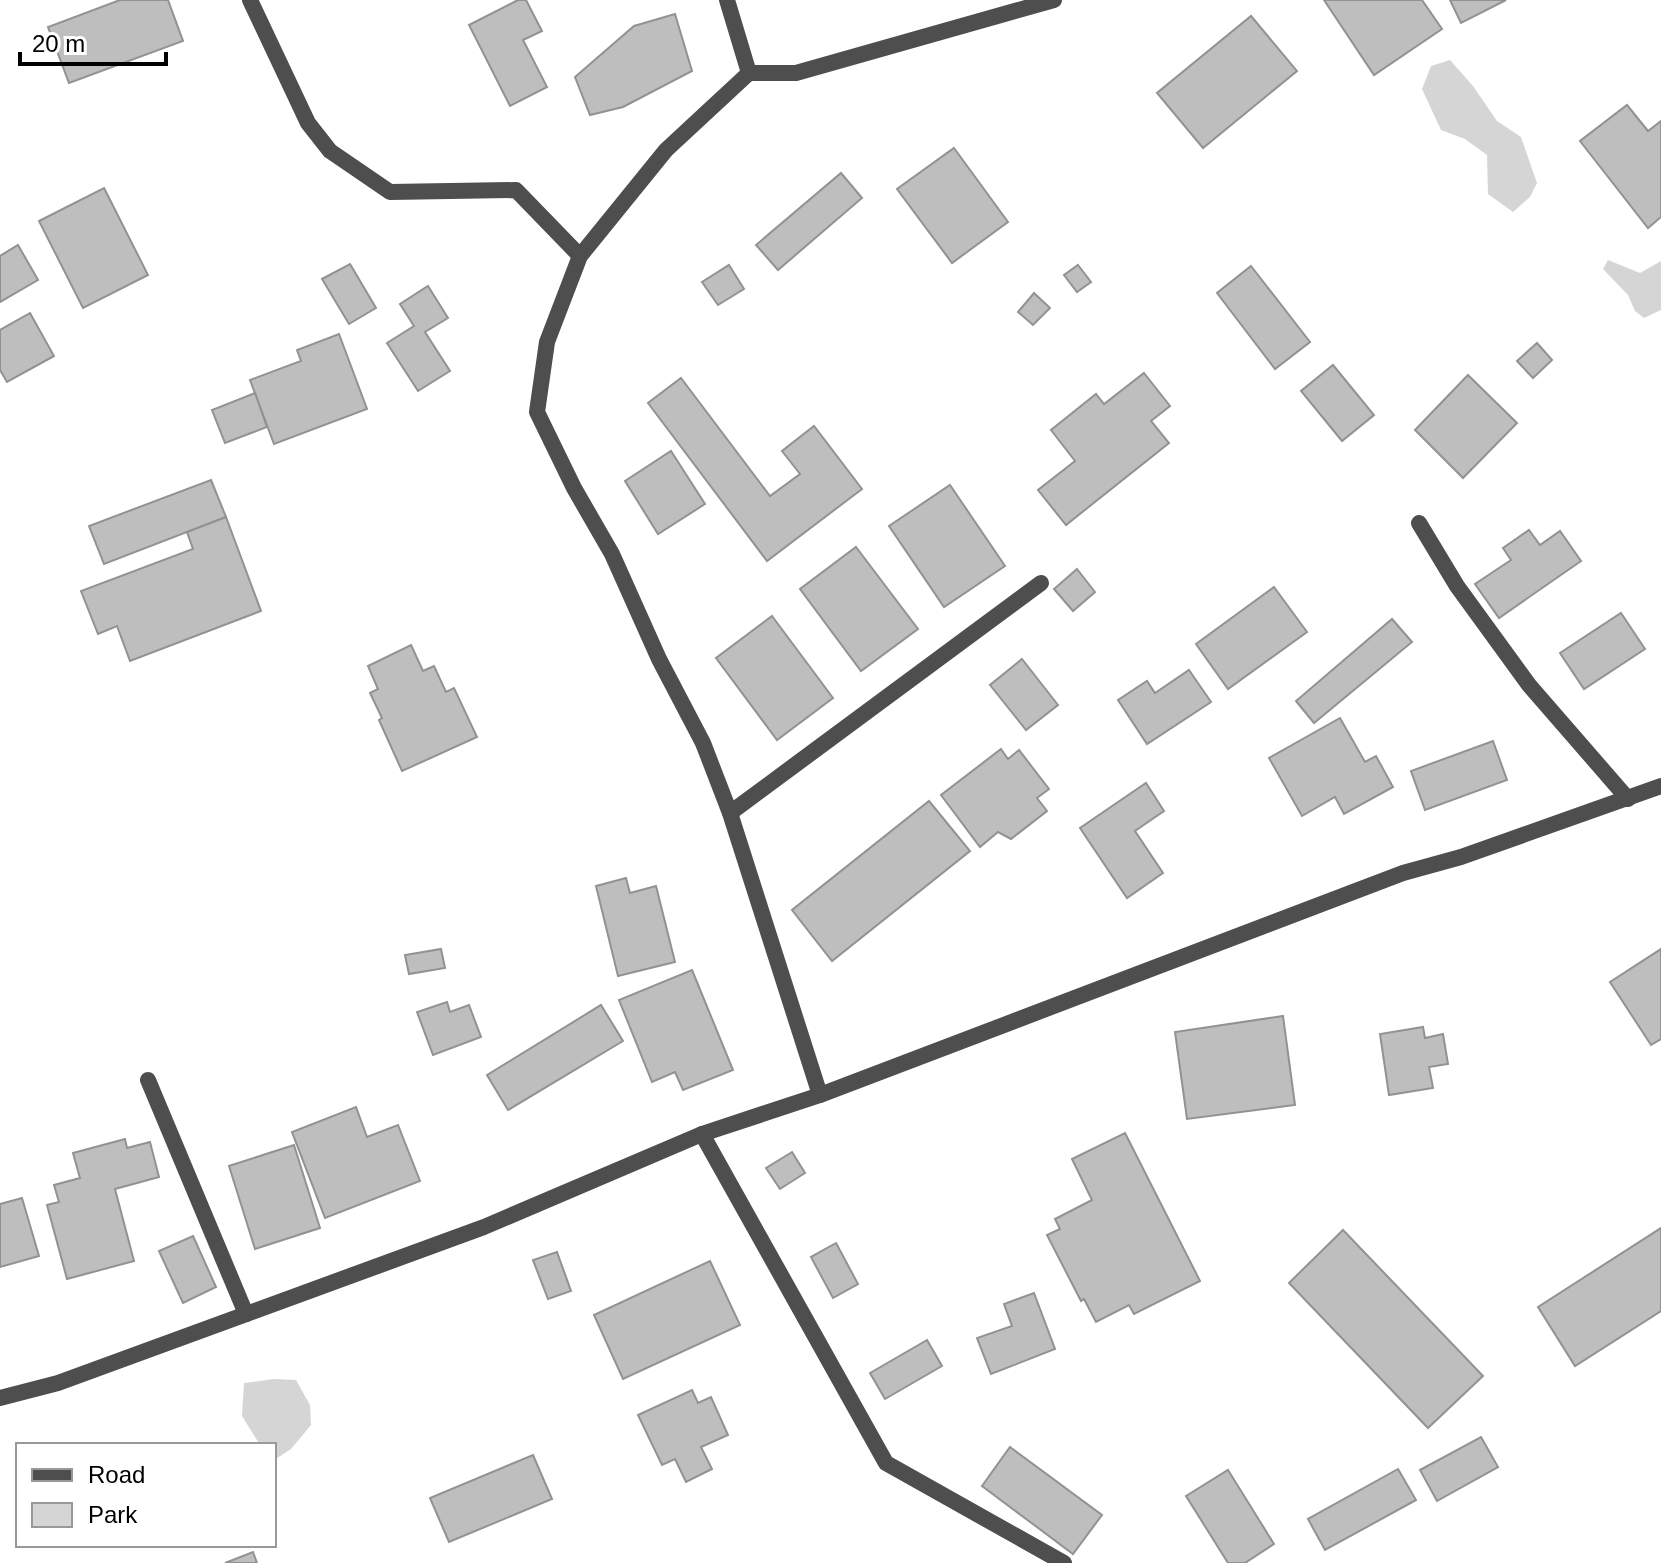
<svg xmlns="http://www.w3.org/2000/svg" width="1661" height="1563" viewBox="0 0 1661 1563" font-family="Helvetica,sans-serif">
	<rect width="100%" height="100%" fill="#fff"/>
	<!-- green -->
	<g fill="#d5d5d5">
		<path d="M 1450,60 L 1473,86 L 1497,121 L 1521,137 L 1537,183 L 1530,197 L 1513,212 L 1488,194 L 1487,155 L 1465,139 L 1441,130 L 1422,89 L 1431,66 Z"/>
		<path d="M 1608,260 L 1640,273 L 1661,261 L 1661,310 L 1644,318 L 1635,311 L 1628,295 L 1603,269 Z"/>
		<path d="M 274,1379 L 296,1380 L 310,1405 L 311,1425 L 291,1449 L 274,1460 L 274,1445 L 260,1445 L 242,1416 L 244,1383 Z"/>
	</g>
	<!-- building -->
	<g fill="#bebebe" stroke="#929292" stroke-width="2">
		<path d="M 120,0 L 168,0 L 183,41 L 69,83 L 48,27 Z"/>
		<path d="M 518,0 L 526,0 L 542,31 L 523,40 L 547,87 L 510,106 L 469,25 Z"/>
		<path d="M 1324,0 L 1422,0 L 1442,29 L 1374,75 Z"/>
		<path d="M 1450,0 L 1506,0 L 1461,23 Z"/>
		<path d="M 675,14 L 692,71 L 623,107 L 590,115 L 575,77 L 634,26 Z"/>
		<path d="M 1251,16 L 1297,71 L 1203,148 L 1157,93 Z"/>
		<path d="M 1627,105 L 1648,131 L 1661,121 L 1661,217 L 1648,228 L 1580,141 Z"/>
		<path d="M 954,148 L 1008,222 L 952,263 L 897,189 Z"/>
		<path d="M 841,173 L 862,198 L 778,270 L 756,245 Z"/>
		<path d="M 104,188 L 148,275 L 83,308 L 39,221 Z"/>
		<path d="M 18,245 L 38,280 L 0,302 L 0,256 Z"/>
		<path d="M 350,264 L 376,308 L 349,324 L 322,279 Z"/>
		<path d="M 729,265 L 744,289 L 718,305 L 702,282 Z"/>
		<path d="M 1078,265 L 1091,282 L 1077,292 L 1064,275 Z"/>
		<path d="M 1251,266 L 1310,342 L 1275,369 L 1217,293 Z"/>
		<path d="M 428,286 L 448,318 L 425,332 L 450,371 L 418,391 L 387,343 L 414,326 L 400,304 Z"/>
		<path d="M 1034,293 L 1050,308 L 1033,325 L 1018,312 Z"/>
		<path d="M 30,313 L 54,356 L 7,382 L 0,370 L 0,330 Z"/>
		<path d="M 339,334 L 367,409 L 274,444 L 250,380 L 301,361 L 297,350 Z"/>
		<path d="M 1537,343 L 1552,360 L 1533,378 L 1517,361 Z"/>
		<path d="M 1333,365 L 1374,415 L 1342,441 L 1301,391 Z"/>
		<path d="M 1144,373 L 1170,406 L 1151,421 L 1169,443 L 1066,525 L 1038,490 L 1075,461 L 1051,430 L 1096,394 L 1104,404 Z"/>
		<path d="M 1468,375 L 1517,423 L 1463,478 L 1415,430 Z"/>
		<path d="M 681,378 L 770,496 L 800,474 L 782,451 L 814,426 L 862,489 L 767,561 L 648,403 Z"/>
		<path d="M 255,393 L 267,427 L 225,443 L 212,410 Z"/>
		<path d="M 671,451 L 705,504 L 658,534 L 625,481 Z"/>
		<path d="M 211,480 L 226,517 L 104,564 L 89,526 Z"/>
		<path d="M 950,485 L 1005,566 L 944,607 L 889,526 Z"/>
		<path d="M 226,517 L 261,611 L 130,661 L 117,626 L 98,634 L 81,591 L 193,549 L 187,532 Z"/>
		<path d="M 1529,530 L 1540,545 L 1560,531 L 1581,561 L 1499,618 L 1475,584 L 1511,560 L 1503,548 Z"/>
		<path d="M 856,547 L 918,629 L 861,671 L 800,589 Z"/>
		<path d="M 1077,569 L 1095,592 L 1073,611 L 1054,589 Z"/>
		<path d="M 1274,587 L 1307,632 L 1228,689 L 1196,644 Z"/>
		<path d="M 1621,613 L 1645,649 L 1584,689 L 1560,653 Z"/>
		<path d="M 772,616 L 833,698 L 777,740 L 716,658 Z"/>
		<path d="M 1392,619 L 1412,642 L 1314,723 L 1296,701 Z"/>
		<path d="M 411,645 L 423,671 L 434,666 L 446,692 L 454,688 L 477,737 L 402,771 L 379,720 L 382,718 L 370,693 L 378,689 L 368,666 Z"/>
		<path d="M 1022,659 L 1058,705 L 1026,730 L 990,685 Z"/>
		<path d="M 1189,670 L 1211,702 L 1147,744 L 1118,700 L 1147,681 L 1155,693 Z"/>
		<path d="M 1340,718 L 1365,762 L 1376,756 L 1393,787 L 1344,814 L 1335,797 L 1302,816 L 1269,758 Z"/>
		<path d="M 1493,741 L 1507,780 L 1425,810 L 1411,771 Z"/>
		<path d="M 1001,749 L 1008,759 L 1019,750 L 1049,789 L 1037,798 L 1047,811 L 1011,839 L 998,832 L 980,847 L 941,795 Z"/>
		<path d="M 1146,783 L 1164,811 L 1135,831 L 1163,873 L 1127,898 L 1080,828 Z"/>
		<path d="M 929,801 L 970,851 L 832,961 L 792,910 Z"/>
		<path d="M 626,878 L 630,893 L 656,886 L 675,962 L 618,976 L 596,886 Z"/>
		<path d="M 441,949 L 445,968 L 409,974 L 405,955 Z"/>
		<path d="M 1661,949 L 1661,1039 L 1651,1045 L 1610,982 Z"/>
		<path d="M 692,970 L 733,1070 L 683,1090 L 675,1072 L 652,1082 L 619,1000 Z"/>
		<path d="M 447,1002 L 450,1012 L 469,1005 L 481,1037 L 433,1055 L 417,1012 Z"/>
		<path d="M 601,1005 L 623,1041 L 508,1110 L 487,1075 Z"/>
		<path d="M 1283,1016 L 1295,1105 L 1187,1119 L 1175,1032 Z"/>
		<path d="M 1423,1027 L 1425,1038 L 1443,1034 L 1448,1064 L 1429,1067 L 1433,1088 L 1389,1095 L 1380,1034 Z"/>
		<path d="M 356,1107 L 367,1137 L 398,1125 L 420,1181 L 325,1218 L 292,1132 Z"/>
		<path d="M 1125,1133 L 1200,1281 L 1134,1314 L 1129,1305 L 1096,1322 L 1084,1299 L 1081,1301 L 1047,1235 L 1060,1229 L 1055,1219 L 1092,1200 L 1072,1159 Z"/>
		<path d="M 125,1139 L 127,1148 L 150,1142 L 159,1177 L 115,1189 L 134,1261 L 67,1279 L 47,1205 L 59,1202 L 54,1185 L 80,1178 L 73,1153 Z"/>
		<path d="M 294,1145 L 320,1228 L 255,1249 L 229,1166 Z"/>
		<path d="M 792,1152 L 805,1173 L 780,1189 L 766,1168 Z"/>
		<path d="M 22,1198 L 39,1256 L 0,1267 L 0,1204 Z"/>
		<path d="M 1661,1228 L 1661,1311 L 1575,1366 L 1538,1307 Z"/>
		<path d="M 1343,1230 L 1483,1376 L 1428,1428 L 1289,1283 Z"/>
		<path d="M 193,1236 L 216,1287 L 183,1303 L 159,1251 Z"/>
		<path d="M 836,1243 L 858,1284 L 833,1298 L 811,1257 Z"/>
		<path d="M 557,1252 L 571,1291 L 548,1299 L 533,1260 Z"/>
		<path d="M 710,1261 L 740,1325 L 623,1379 L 594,1315 Z"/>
		<path d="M 1034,1293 L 1055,1349 L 991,1374 L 977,1338 L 1012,1326 L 1004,1304 Z"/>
		<path d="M 927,1340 L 942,1366 L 885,1399 L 870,1373 Z"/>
		<path d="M 692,1390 L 698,1403 L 711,1397 L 728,1435 L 701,1447 L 712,1469 L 686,1482 L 675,1459 L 662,1465 L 638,1415 Z"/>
		<path d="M 1481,1437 L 1498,1467 L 1437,1501 L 1420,1470 Z"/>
		<path d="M 1010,1447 L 1102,1515 L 1073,1554 L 982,1486 Z"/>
		<path d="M 533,1455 L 552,1499 L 449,1542 L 430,1498 Z"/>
		<path d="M 1398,1469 L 1416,1500 L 1325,1550 L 1308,1519 Z"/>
		<path d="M 1228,1470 L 1274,1544 L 1245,1563 L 1228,1563 L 1186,1496 Z"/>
		<path d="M 253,1552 L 257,1563 L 225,1563 Z"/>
	</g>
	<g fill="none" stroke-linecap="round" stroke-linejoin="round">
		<!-- lane -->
		<g stroke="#4e4e4e" stroke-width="16">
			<path d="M 749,73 L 796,73 L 1054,0"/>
			<path d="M 1419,523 L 1457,586 L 1529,685 L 1628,799"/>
			<path d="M 730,813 L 1041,583"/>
			<path d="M 148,1080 L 246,1314"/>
		</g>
		<!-- street -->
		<g stroke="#4e4e4e" stroke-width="16">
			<path d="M 250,0 L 308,123 L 330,151 L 390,192 L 516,190 L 580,256"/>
			<path d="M 727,0 L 749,73 L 666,150 L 580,256 L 547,342 L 537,412 L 574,488 L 612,554 L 659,659 L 703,743 L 730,813 L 820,1095"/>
			<path d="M 702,1134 L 886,1463 L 1064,1563"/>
			<path d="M 0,1398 L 58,1383 L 484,1227 L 702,1134 L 820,1095 L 1403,873 L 1461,857 L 1661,786"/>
		</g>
	</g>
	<!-- legend -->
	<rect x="16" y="1443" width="260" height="104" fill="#ffffff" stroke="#999999" stroke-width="2"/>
	<rect x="32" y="1469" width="40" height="12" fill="#4e4e4e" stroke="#999999" stroke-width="2"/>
	<text x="88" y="1483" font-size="24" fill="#000000">Road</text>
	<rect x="32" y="1503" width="40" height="24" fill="#d5d5d5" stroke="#999999" stroke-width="2"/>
	<text x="88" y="1523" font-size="24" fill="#000000">Park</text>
	<!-- scale -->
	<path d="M20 52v12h146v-12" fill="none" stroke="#000000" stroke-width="4"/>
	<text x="32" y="52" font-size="24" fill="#000000" stroke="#ffffff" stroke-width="6" paint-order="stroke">20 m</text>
</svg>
